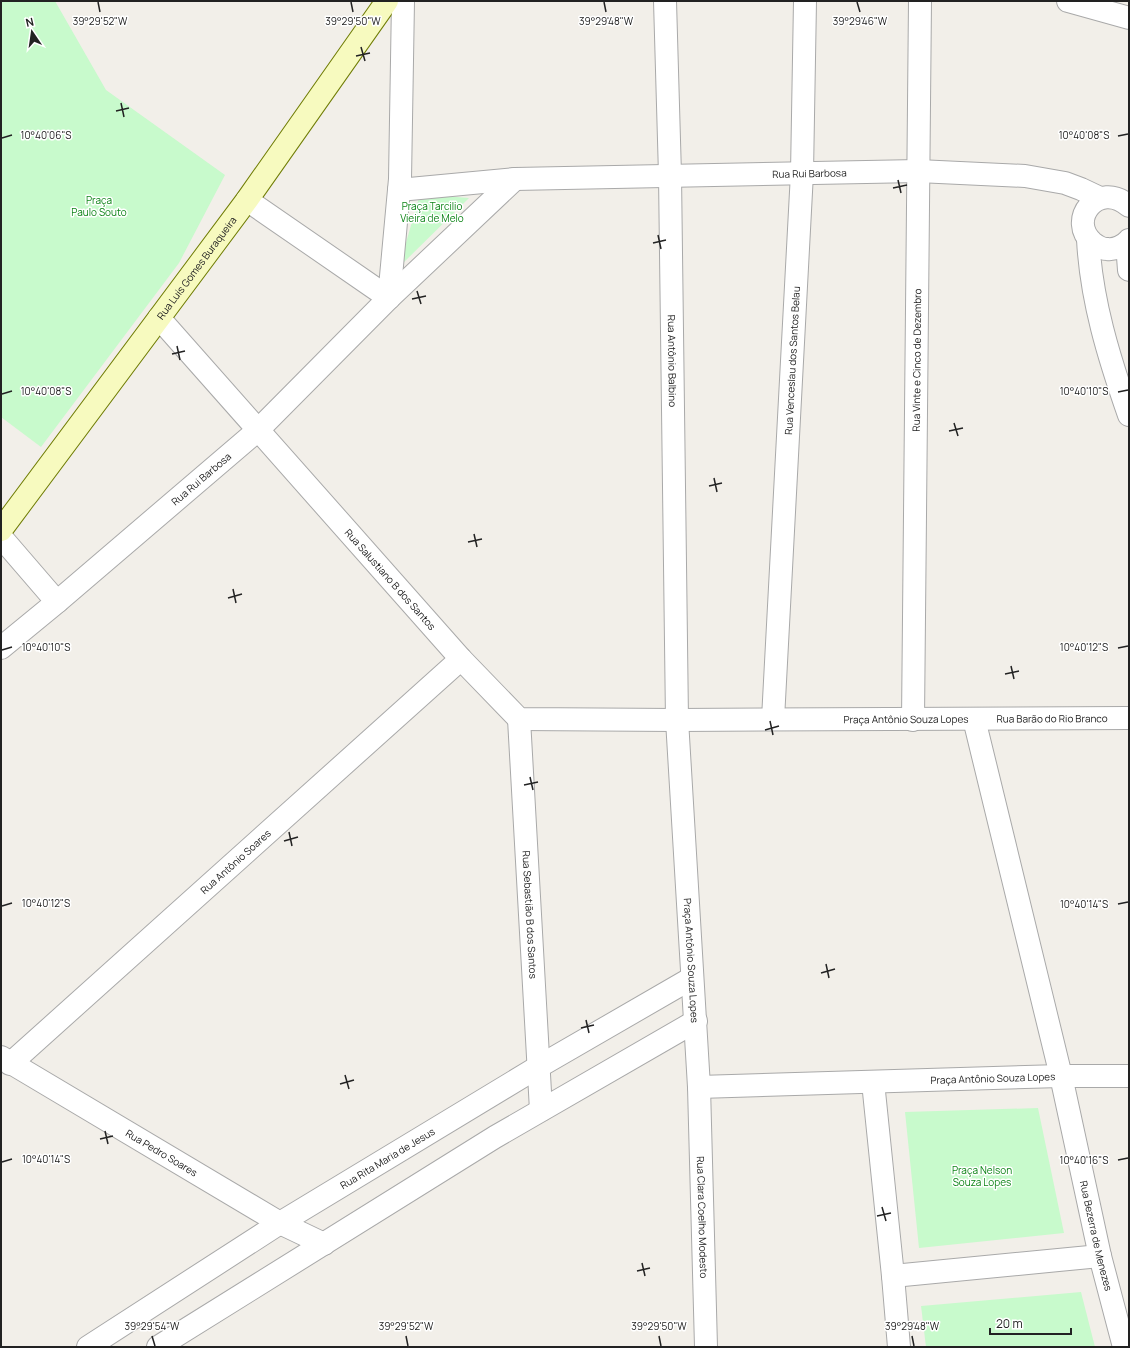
<svg xmlns="http://www.w3.org/2000/svg" width="1130" height="1348" viewBox="0 0 1130 1348" font-family="Manrope,sans-serif">
	<rect width="100%" height="100%" fill="#f2efe9"/>
	<!-- park -->
	<g fill="#c8facc">
		<path d="M 1,1 L 55,1 L 106,90 L 225,175 L 179,263 L 41,447 L 1,417 Z"/>
		<path d="M 420,194 L 469,198 L 399,267 Z"/>
		<path d="M 1038,1108 L 1064,1233 L 919,1248 L 905,1112 Z"/>
		<path d="M 1081,1292 L 1095,1347 L 926,1347 L 921,1306 Z"/>
	</g>
	<g fill="none" stroke-linecap="round" stroke-linejoin="round">
		<!-- minor casing -->
		<g stroke="#a9a9a9" stroke-width="24">
			<g id="minor">
				<path id="s1" d="M 665,1 L 670,175 L 677,720 L 699,1087 L 706,1347"/>
				<path d="M 1068,1 L 1129,18"/>
				<path id="s2" d="M 399,190 L 515,179 L 918,171 L 1025,176 L 1065,183 L 1081,189 L 1100,198"/>
				<path d="M 247,200 L 389,298"/>
				<path d="M 1129,206 C 1098,179 1066,221 1093,243 C 1097,246 1102,249 1107,249 C 1115,250 1124,246 1129,240"/>
				<path d="M 1088,239 C 1091,300 1109,358 1129,415"/>
				<path d="M 1127,243 L 1129,270"/>
				<path d="M 389,298 L 400,179 L 403,1"/>
				<path id="s3" d="M 159,318 L 461,659 L 519,719 L 677,720 L 1129,718"/>
				<path d="M 1,537 L 57,602"/>
				<path id="s4" d="M 1,648 L 57,602 L 258,430 L 389,298 L 515,179"/>
				<path id="s5" d="M 519,719 L 541,1110"/>
				<path id="s6" d="M 773,719 L 802,173 L 805,1"/>
				<path id="s7" d="M 974,719 L 1061,1076 L 1100,1256 L 1124,1347"/>
				<path id="s8" d="M 913,720 L 920,1"/>
				<path id="s9" d="M 1,1057 L 280,1223 L 324,1244"/>
				<path id="s10" d="M 10,1064 L 461,659"/>
				<path d="M 873,1082 L 893,1276 L 899,1347"/>
				<path id="s11" d="M 699,1087 L 1061,1076 L 1129,1076"/>
				<path d="M 893,1276 L 1100,1256"/>
				<path id="s12" d="M 88,1347 L 280,1223 L 538,1067 L 692,978"/>
				<path d="M 158,1347 L 495,1137 L 696,1021"/>
			</g>
		</g>
		<!-- secondary casing -->
		<g stroke="#707d05" stroke-width="24">
			<g id="secondary">
				<path id="s13" d="M 1,530 L 247,200 L 387,1"/>
			</g>
		</g>
		<!-- minor -->
		<use href="#minor" stroke="#fff" stroke-width="22"/>
		<!-- secondary -->
		<use href="#secondary" stroke="#f7fabf" stroke-width="22"/>
	</g>
	<!-- ticks -->
	<path fill="none" stroke="#222" stroke-width="1.5" d="M 98,2 L 100,12M 351,2 L 353,12M 604,2 L 606,12M 857,2 L 860,12M 361,47 L 365,61M 356,56 L 370,53M 121,103 L 124,117M 116,111 L 129,108M 1118,136 L 1128,134M 2,138 L 12,135M 898,180 L 901,193M 893,188 L 907,185M 658,235 L 661,249M 653,243 L 666,240M 417,291 L 421,304M 412,299 L 426,296M 177,346 L 180,360M 172,354 L 185,351M 1118,392 L 1128,390M 2,394 L 12,391M 954,423 L 958,436M 949,431 L 963,428M 714,478 L 717,492M 709,486 L 722,483M 474,534 L 477,547M 468,542 L 482,539M 233,589 L 236,603M 228,598 L 242,594M 1118,648 L 1128,646M 2,650 L 12,647M 1011,666 L 1014,679M 1005,674 L 1019,671M 770,721 L 773,735M 765,730 L 779,726M 530,777 L 533,790M 524,785 L 538,782M 289,832 L 292,846M 284,841 L 298,837M 1118,904 L 1128,902M 2,906 L 12,903M 826,964 L 829,978M 821,973 L 835,969M 586,1020 L 589,1033M 581,1028 L 594,1025M 345,1075 L 349,1089M 340,1084 L 354,1080M 105,1131 L 108,1144M 100,1139 L 113,1136M 1118,1160 L 1128,1158M 2,1162 L 12,1159M 882,1207 L 886,1221M 877,1216 L 891,1213M 642,1263 L 645,1276M 637,1271 L 650,1268M 152,1336 L 155,1346M 406,1336 L 408,1346M 659,1336 L 661,1346M 912,1336 L 914,1346"/>
	<g text-anchor="middle" dominant-baseline="central" stroke-width="3" stroke-linejoin="round" paint-order="stroke">
		<!-- street labels -->
		<g font-size="10" fill="#222" stroke="#fff">
			<text stroke="none"><textPath href="#s2" startOffset="411">Rua Rui Barbosa</textPath></text>
			<text stroke="none"><textPath href="#s13" startOffset="327">Rua Luís Gomes Buraqueira</textPath></text>
			<text stroke="none"><textPath href="#s6" startOffset="359">Rua Venceslau dos Santos Belau</textPath></text>
			<text stroke="none"><textPath href="#s8" startOffset="360">Rua Vinte e Cinco de Dezembro</textPath></text>
			<text stroke="none"><textPath href="#s1" startOffset="360">Rua Antônio Balbino</textPath></text>
			<text stroke="none"><textPath href="#s4" startOffset="262">Rua Rui Barbosa</textPath></text>
			<text stroke="none"><textPath href="#s3" startOffset="349">Rua Salustiano B dos Santos</textPath></text>
			<text stroke="none"><textPath href="#s3" startOffset="926">Praça Antônio Souza Lopes</textPath></text>
			<text stroke="none"><textPath href="#s3" startOffset="1072">Rua Barão do Rio Branco</textPath></text>
			<text stroke="none"><textPath href="#s10" startOffset="303">Rua Antônio Soares</textPath></text>
			<text stroke="none"><textPath href="#s5" startOffset="196">Rua Sebastião B dos Santos</textPath></text>
			<text stroke="none"><textPath href="#s1" startOffset="960">Praça Antônio Souza Lopes</textPath></text>
			<text stroke="none"><textPath href="#s11" startOffset="294">Praça Antônio Souza Lopes</textPath></text>
			<text stroke="none"><textPath href="#s9" startOffset="187">Rua Pedro Soares</textPath></text>
			<text stroke="none"><textPath href="#s12" startOffset="354">Rua Rita Maria de Jesus</textPath></text>
			<text stroke="none"><textPath href="#s1" startOffset="1217">Rua Clara Coelho Modesto</textPath></text>
			<text stroke="none"><textPath href="#s7" startOffset="531">Rua Bezerra de Menezes</textPath></text>
		</g>
		<!-- park labels -->
		<g font-size="10" fill="#0c8416" stroke="#fff">
			<text x="99" y="200">Praça<tspan x="99" dy="12">Paulo Souto</tspan></text>
			<text x="432" y="206">Praça Tarcilio<tspan x="432" dy="12">Vieira de Melo</tspan></text>
			<text x="982" y="1170">Praça Nelson<tspan x="982" dy="12">Souza Lopes</tspan></text>
		</g>
	</g>
	<g font-size="10" text-anchor="middle" fill="#222" stroke="#fff" stroke-width="3" stroke-linejoin="round" paint-order="stroke">
		<text x="100" y="25">39°29'52"W</text>
		<text x="353" y="25">39°29'50"W</text>
		<text x="606" y="25">39°29'48"W</text>
		<text x="860" y="25">39°29'46"W</text>
		<text x="46" y="139">10°40'06"S</text>
		<text x="1084" y="139">10°40'08"S</text>
		<text x="46" y="395">10°40'08"S</text>
		<text x="1084" y="395">10°40'10"S</text>
		<text x="46" y="651">10°40'10"S</text>
		<text x="1084" y="651">10°40'12"S</text>
		<text x="46" y="907">10°40'12"S</text>
		<text x="1084" y="908">10°40'14"S</text>
		<text x="46" y="1163">10°40'14"S</text>
		<text x="1084" y="1164">10°40'16"S</text>
		<text x="152" y="1330">39°29'54"W</text>
		<text x="406" y="1330">39°29'52"W</text>
		<text x="659" y="1330">39°29'50"W</text>
		<text x="912" y="1330">39°29'48"W</text>
	</g>
	<!-- border -->
	<rect width="1130" height="1348" fill="none" stroke="#222222" stroke-width="4"/>
	<!-- north arrow -->
	<g transform="translate(32 32) rotate(347)" stroke="#ffffff" stroke-width="3" paint-order="stroke">
	<path d="M0-3L7 15L0 10L-7 15Z" fill="#222222"/>
	<text y="-6" font-size="11" font-weight="bold" text-anchor="middle" fill="#222222">N</text>
	</g>
	<!-- scale -->
	<path d="M990 1328v6h81v-6" fill="none" stroke="#222222" stroke-width="2"/>
	<text x="996" y="1328" font-size="12" fill="#222222" stroke="#ffffff" stroke-width="3" paint-order="stroke">20 m</text>
</svg>
